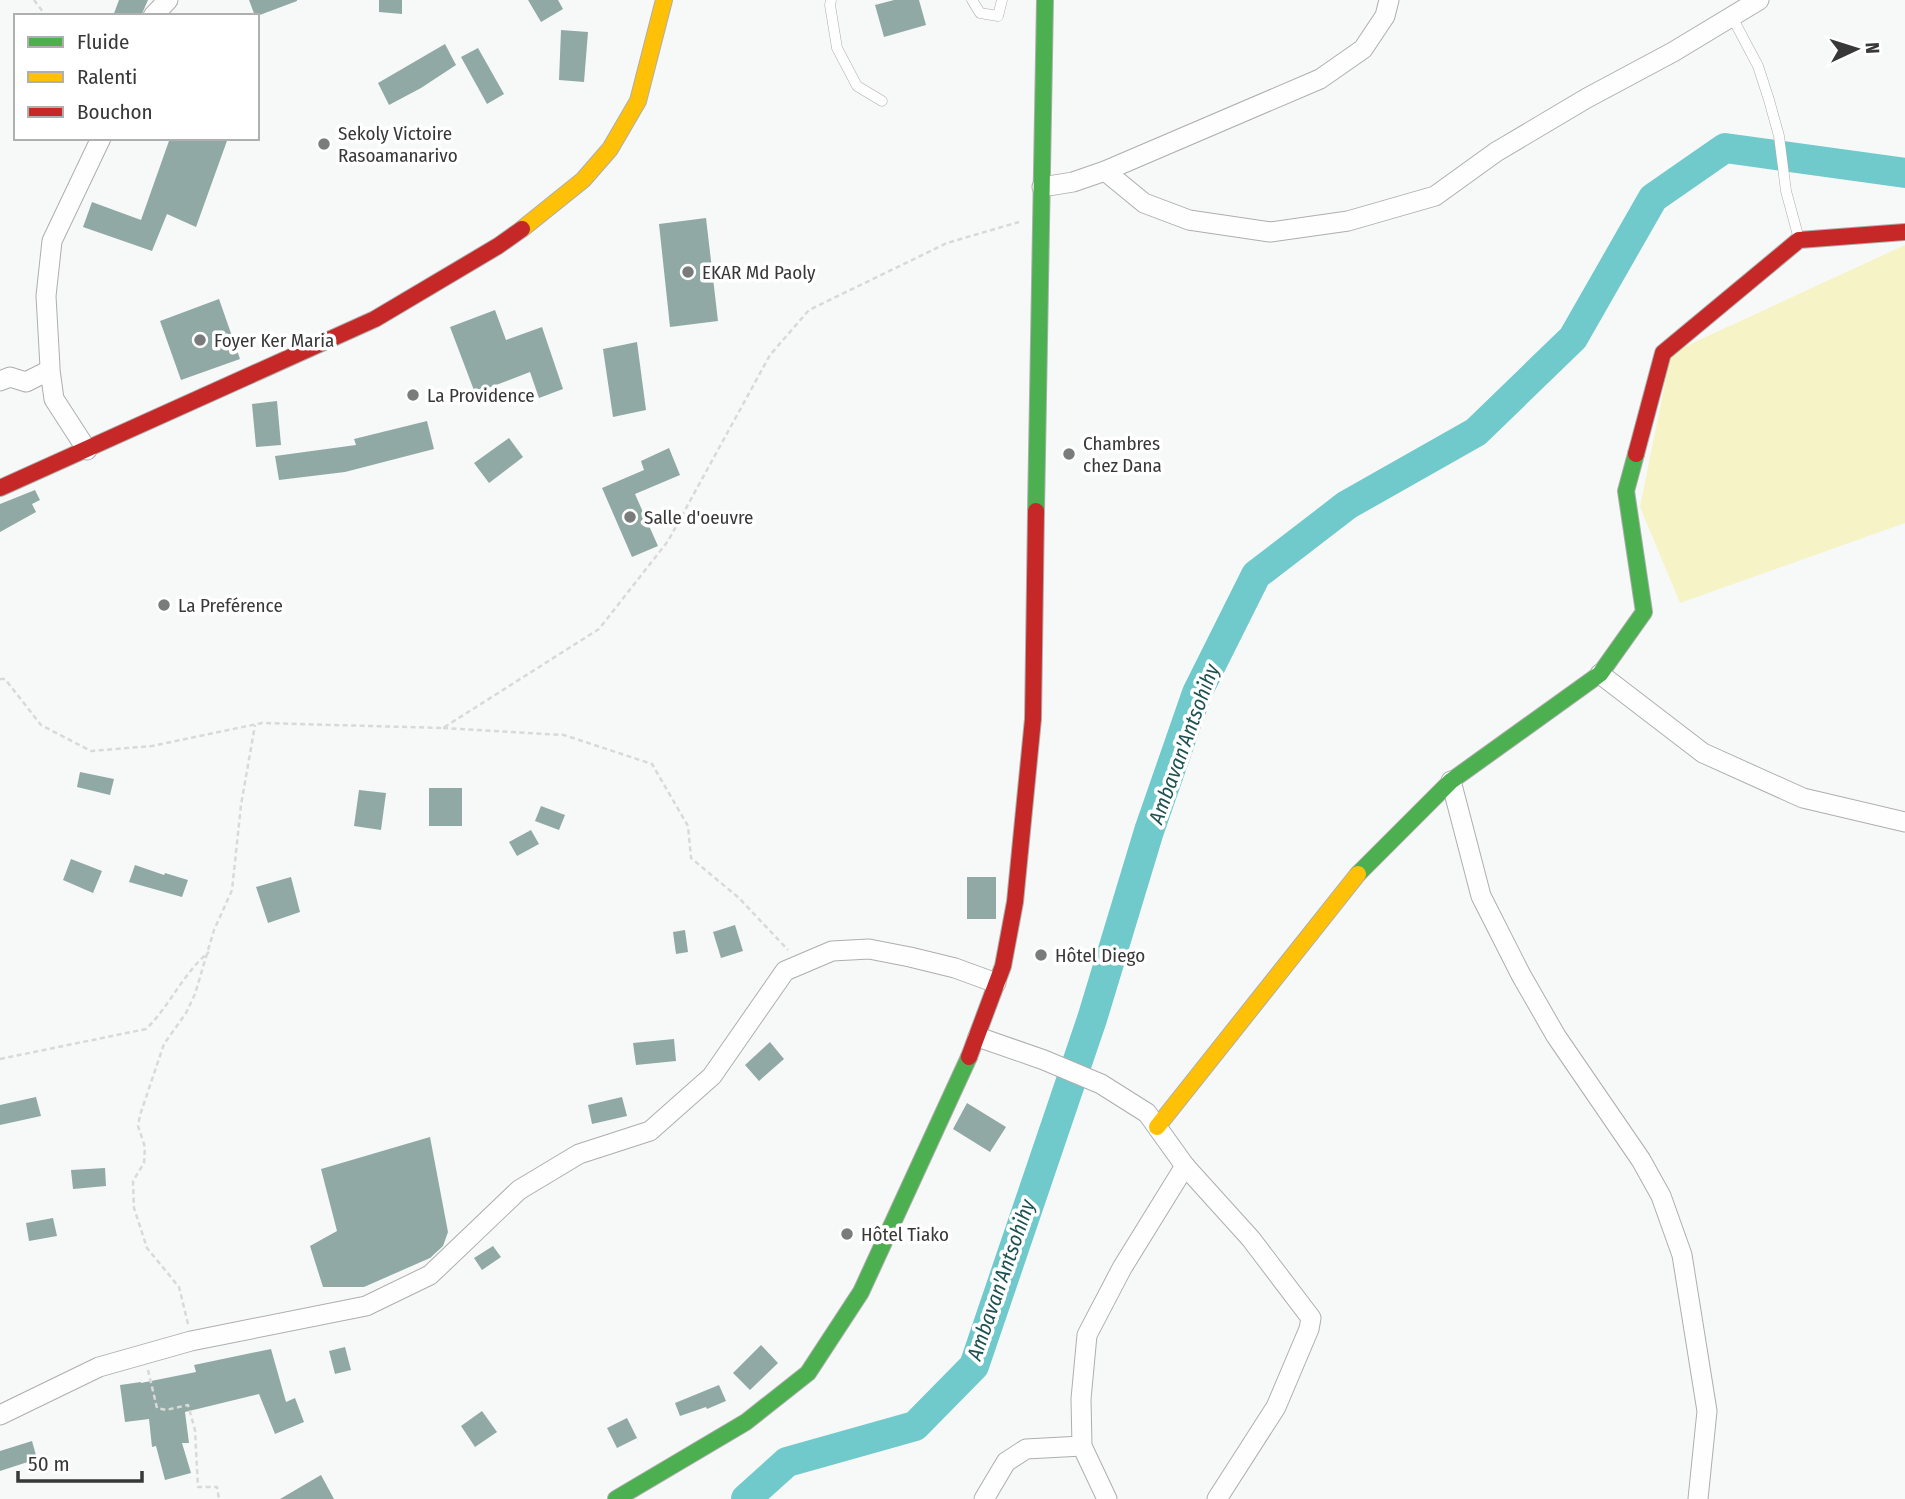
<svg xmlns="http://www.w3.org/2000/svg" width="1905" height="1499" viewBox="0 0 1905 1499" font-family="'Fira Sans Condensed',sans-serif">
	<rect width="100%" height="100%" fill="#f7f9f8"/>
	<!-- green -->
	<path fill="#f6f4c6" d="M 1905,245 L 1905,523 L 1680,603 L 1640,507 L 1671,353 Z"/>
	<g fill="none" stroke-linecap="round" stroke-linejoin="round">
		<!-- river -->
		<path stroke="#70c9cb" stroke-width="30" d="M 746,1499 L 787,1462 L 915,1426 L 974,1366 L 1092,1019 L 1149,831 L 1197,693 L 1256,575 L 1347,505 L 1476,432 L 1573,338 L 1653,198 L 1725,148 L 1905,173"/>
	</g>
	<!-- building -->
	<g fill="#90a9a4">
		<path d="M 119,0 L 148,0 L 141,16 L 113,16 Z"/>
		<path d="M 249,0 L 297,0 L 297,1 L 257,16 L 255,16 Z"/>
		<path d="M 379,0 L 402,0 L 402,14 L 379,12 Z"/>
		<path d="M 528,0 L 558,0 L 563,9 L 541,22 Z"/>
		<path d="M 894,0 L 919,0 L 926,25 L 884,37 L 875,5 Z"/>
		<path d="M 561,30 L 588,32 L 584,82 L 559,80 Z"/>
		<path d="M 445,44 L 456,65 L 421,88 L 389,105 L 378,83 Z"/>
		<path d="M 478,48 L 504,94 L 487,104 L 461,57 Z"/>
		<path d="M 170,138 L 228,138 L 196,227 L 167,214 L 152,251 L 83,227 L 92,202 L 141,220 Z"/>
		<path d="M 706,218 L 718,321 L 670,327 L 659,224 Z"/>
		<path d="M 219,299 L 240,359 L 181,380 L 160,321 Z"/>
		<path d="M 495,310 L 506,340 L 542,327 L 563,389 L 539,398 L 530,372 L 475,393 L 450,327 Z"/>
		<path d="M 637,342 L 646,410 L 613,417 L 603,349 Z"/>
		<path d="M 277,401 L 281,445 L 256,447 L 252,404 Z"/>
		<path d="M 427,421 L 434,449 L 345,472 L 279,480 L 275,456 L 356,445 L 354,439 Z"/>
		<path d="M 509,438 L 523,457 L 489,483 L 474,463 Z"/>
		<path d="M 669,448 L 680,475 L 635,494 L 658,546 L 632,557 L 602,488 L 644,470 L 641,461 Z"/>
		<path d="M 35,490 L 40,500 L 32,504 L 36,512 L 0,532 L 0,504 Z"/>
		<path d="M 80,772 L 114,779 L 110,795 L 77,787 Z"/>
		<rect x="429" y="788" width="33" height="38"/>
		<path d="M 359,790 L 386,793 L 381,830 L 354,826 Z"/>
		<path d="M 541,806 L 565,815 L 559,830 L 535,821 Z"/>
		<path d="M 531,830 L 539,844 L 517,856 L 509,842 Z"/>
		<path d="M 71,859 L 102,871 L 93,893 L 63,880 Z"/>
		<path d="M 135,865 L 164,875 L 165,873 L 188,880 L 182,897 L 129,882 Z"/>
		<path d="M 291,877 L 300,912 L 268,923 L 256,887 Z"/>
		<rect x="967" y="877" width="29" height="42"/>
		<path d="M 735,925 L 743,951 L 721,958 L 713,932 Z"/>
		<path d="M 685,930 L 688,952 L 676,954 L 673,932 Z"/>
		<path d="M 674,1039 L 676,1061 L 636,1065 L 633,1043 Z"/>
		<path d="M 770,1042 L 784,1059 L 759,1081 L 745,1065 Z"/>
		<path d="M 36,1097 L 41,1116 L 0,1125 L 0,1105 Z"/>
		<path d="M 622,1097 L 627,1116 L 592,1124 L 588,1105 Z"/>
		<path d="M 967,1103 L 1006,1127 L 990,1152 L 953,1129 Z"/>
		<path d="M 430,1137 L 448,1232 L 443,1246 L 430,1258 L 364,1287 L 323,1287 L 310,1246 L 337,1231 L 321,1169 Z"/>
		<path d="M 105,1168 L 106,1186 L 73,1189 L 71,1170 Z"/>
		<path d="M 53,1218 L 57,1236 L 29,1241 L 26,1223 Z"/>
		<path d="M 493,1246 L 501,1257 L 482,1270 L 474,1258 Z"/>
		<path d="M 761,1345 L 778,1363 L 750,1390 L 733,1373 Z"/>
		<path d="M 345,1347 L 351,1370 L 335,1374 L 329,1351 Z"/>
		<path d="M 271,1349 L 286,1402 L 295,1398 L 304,1422 L 275,1434 L 259,1394 L 185,1412 L 189,1443 L 182,1443 L 191,1473 L 165,1480 L 156,1446 L 152,1447 L 149,1419 L 125,1422 L 120,1385 L 141,1382 L 141,1383 L 196,1372 L 194,1365 Z"/>
		<path d="M 719,1385 L 726,1401 L 707,1409 L 706,1407 L 680,1416 L 675,1403 Z"/>
		<path d="M 482,1411 L 497,1432 L 475,1447 L 461,1426 Z"/>
		<path d="M 627,1418 L 637,1438 L 617,1448 L 607,1428 Z"/>
		<path d="M 32,1441 L 37,1459 L 0,1471 L 0,1451 Z"/>
		<path d="M 321,1475 L 334,1499 L 280,1499 Z"/>
	</g>
	<g fill="none" stroke-linecap="round" stroke-linejoin="round">
		<!-- lane casing -->
		<g stroke="#adaead" stroke-width="11">
			<g id="lane">
				<path d="M 831,0 L 830,5 L 837,48 L 857,86 L 882,101"/>
				<path d="M 972,0 L 980,13 L 998,16 L 1002,0"/>
				<path d="M 1732,17 L 1758,66 L 1769,100 L 1779,136 L 1786,191 L 1799,239"/>
			</g>
		</g>
		<!-- street casing -->
		<g stroke="#adaead" stroke-width="21">
			<g id="street">
				<path d="M 153,16 L 168,0"/>
				<path d="M 1105,171 L 1144,203 L 1189,220 L 1270,232 L 1348,221 L 1435,196 L 1496,152 L 1587,98 L 1673,52 L 1759,0"/>
				<path d="M 1042,187 L 1073,182 L 1105,171 L 1320,79 L 1363,49 L 1385,16 L 1389,0"/>
				<path d="M 50,367 L 46,296 L 52,241 L 101,138"/>
				<path d="M 0,381 L 10,377 L 26,382 L 50,370 L 54,399 L 87,450"/>
				<path d="M 1600,674 L 1703,753 L 1803,798 L 1905,822"/>
				<path d="M 1451,781 L 1481,896 L 1521,975 L 1556,1036 L 1641,1160 L 1661,1196 L 1682,1255 L 1707,1411 L 1698,1499"/>
				<path d="M 978,1037 L 1044,1060 L 1101,1084 L 1147,1113 L 1185,1166 L 1251,1239 L 1311,1318 L 1309,1329 L 1276,1407 L 1217,1499"/>
				<path d="M 0,1415 L 99,1367 L 191,1341 L 366,1306 L 430,1275 L 519,1190 L 579,1154 L 650,1131 L 712,1076 L 785,971 L 832,951 L 869,949 L 910,957 L 955,968 L 996,983"/>
				<path d="M 984,1499 L 1006,1462 L 1026,1449 L 1082,1446"/>
				<path d="M 1107,1499 L 1082,1446 L 1081,1399 L 1087,1335 L 1122,1268 L 1185,1166"/>
			</g>
		</g>
		<!-- fast casing -->
		<g stroke="#adaead" stroke-width="18">
			<g id="fast">
				<path d="M 1036,511 L 1045,0"/>
				<path d="M 1358,874 L 1451,781 L 1600,674 L 1644,612 L 1626,491 L 1636,454"/>
				<path d="M 616,1499 L 746,1422 L 808,1373 L 861,1292 L 969,1057"/>
			</g>
		</g>
		<!-- slow casing -->
		<g stroke="#adaead" stroke-width="18">
			<g id="slow">
				<path d="M 522,229 L 583,180 L 610,149 L 638,101 L 664,0"/>
				<path d="M 1157,1127 L 1358,874"/>
			</g>
		</g>
		<!-- jam casing -->
		<g stroke="#adaead" stroke-width="18">
			<g id="jam">
				<path d="M 1636,454 L 1663,353 L 1799,240 L 1905,232"/>
				<path d="M 0,488 L 375,319 L 498,246 L 522,229"/>
				<path d="M 969,1057 L 1003,966 L 1015,902 L 1033,719 L 1036,511"/>
			</g>
		</g>
		<!-- path -->
		<g stroke="#d8d9d8" stroke-width="2.5" stroke-dasharray="5 3.5" stroke-linecap="butt">
			<path d="M 34,0 L 46,16"/>
			<path d="M 0,679 L 5,679 L 41,725 L 91,751 L 152,746 L 262,723 L 443,728 L 599,629 L 668,541 L 770,355 L 809,310 L 947,243 L 1019,222"/>
			<path d="M 443,728 L 564,735 L 652,764 L 688,826 L 691,858 L 739,898 L 788,950"/>
			<path d="M 0,1059 L 146,1029 C 170,1006 183,973 209,952"/>
			<path d="M 188,1324 L 179,1287 L 147,1248 L 134,1208 L 133,1181 L 144,1163 L 145,1147 L 138,1126 L 140,1115 L 164,1044 L 186,1013 L 195,994 L 214,930 L 232,890 L 241,805 L 255,725"/>
			<path d="M 148,1370 L 157,1408 L 166,1410 L 188,1405 L 195,1430 L 198,1487 L 217,1487 L 219,1499"/>
		</g>
		<!-- lane -->
		<use href="#lane" stroke="#fefefe" stroke-width="10"/>
		<!-- street -->
		<use href="#street" stroke="#fefefe" stroke-width="19"/>
		<!-- fast -->
		<use href="#fast" stroke="#4caf50" stroke-width="16"/>
		<!-- slow -->
		<use href="#slow" stroke="#ffc107" stroke-width="16"/>
		<!-- jam -->
		<use href="#jam" stroke="#c62828" stroke-width="16"/>
	</g>
	<!-- markers -->
	<g fill="#7a7c7b" stroke="#fff" stroke-width="2.5">
		<circle cx="324" cy="144" r="7"/>
		<circle cx="688" cy="272" r="7"/>
		<circle cx="200" cy="340" r="7"/>
		<circle cx="413" cy="395" r="7"/>
		<circle cx="1069" cy="454" r="7"/>
		<circle cx="630" cy="517" r="7"/>
		<circle cx="164" cy="605" r="7"/>
		<circle cx="1041" cy="955" r="7"/>
		<circle cx="847" cy="1234" r="7"/>
	</g>
	<g text-anchor="middle" dominant-baseline="central" stroke-width="7" stroke-linejoin="round" paint-order="stroke">
		<!-- poi labels -->
		<g font-size="19" fill="#373837" stroke="#fff" text-anchor="start">
			<text x="338" y="133">Sekoly Victoire<tspan x="338" dy="22">Rasoamanarivo</tspan></text>
			<text x="702" y="272">EKAR Md Paoly</text>
			<text x="214" y="340">Foyer Ker Maria</text>
			<text x="427" y="395">La Providence</text>
			<text x="1083" y="443">Chambres<tspan x="1083" dy="22">chez Dana</tspan></text>
			<text x="644" y="517">Salle d'oeuvre</text>
			<text x="178" y="605">La Preférence</text>
			<text x="1055" y="955">Hôtel Diego</text>
			<text x="861" y="1234">Hôtel Tiako</text>
		</g>
		<!-- water labels -->
		<g font-size="21" font-style="italic" fill="#1d5152" stroke="#fff">
			<text transform="translate(1184 744) rotate(-70)">Ambavan'Antsohihy</text>
			<text transform="translate(1001 1280) rotate(-71)">Ambavan'Antsohihy</text>
		</g>
	</g>
	<!-- legend -->
	<rect x="14" y="14" width="245" height="126" fill="#ffffff" stroke="#afafaf" stroke-width="2"/>
	<rect x="28" y="37" width="35" height="10" fill="#4caf50" stroke="#afafaf" stroke-width="2"/>
	<text x="77" y="49" font-size="21" fill="#373837">Fluide</text>
	<rect x="28" y="72" width="35" height="10" fill="#ffc107" stroke="#afafaf" stroke-width="2"/>
	<text x="77" y="84" font-size="21" fill="#373837">Ralenti</text>
	<rect x="28" y="107" width="35" height="10" fill="#c62828" stroke="#afafaf" stroke-width="2"/>
	<text x="77" y="119" font-size="21" fill="#373837">Bouchon</text>
	<!-- north arrow -->
	<g transform="translate(1856 49) rotate(86)" stroke="#ffffff" stroke-width="5" paint-order="stroke">
	<path d="M0-5L12 26L0 18L-12 26Z" fill="#373837"/>
	<text y="-10" font-size="19" font-weight="bold" text-anchor="middle" fill="#373837">N</text>
	</g>
	<!-- scale -->
	<path d="M18 1471v10h124v-10" fill="none" stroke="#373837" stroke-width="3.5"/>
	<text x="28" y="1471" font-size="21" fill="#373837" stroke="#ffffff" stroke-width="5" paint-order="stroke">50 m</text>
</svg>
